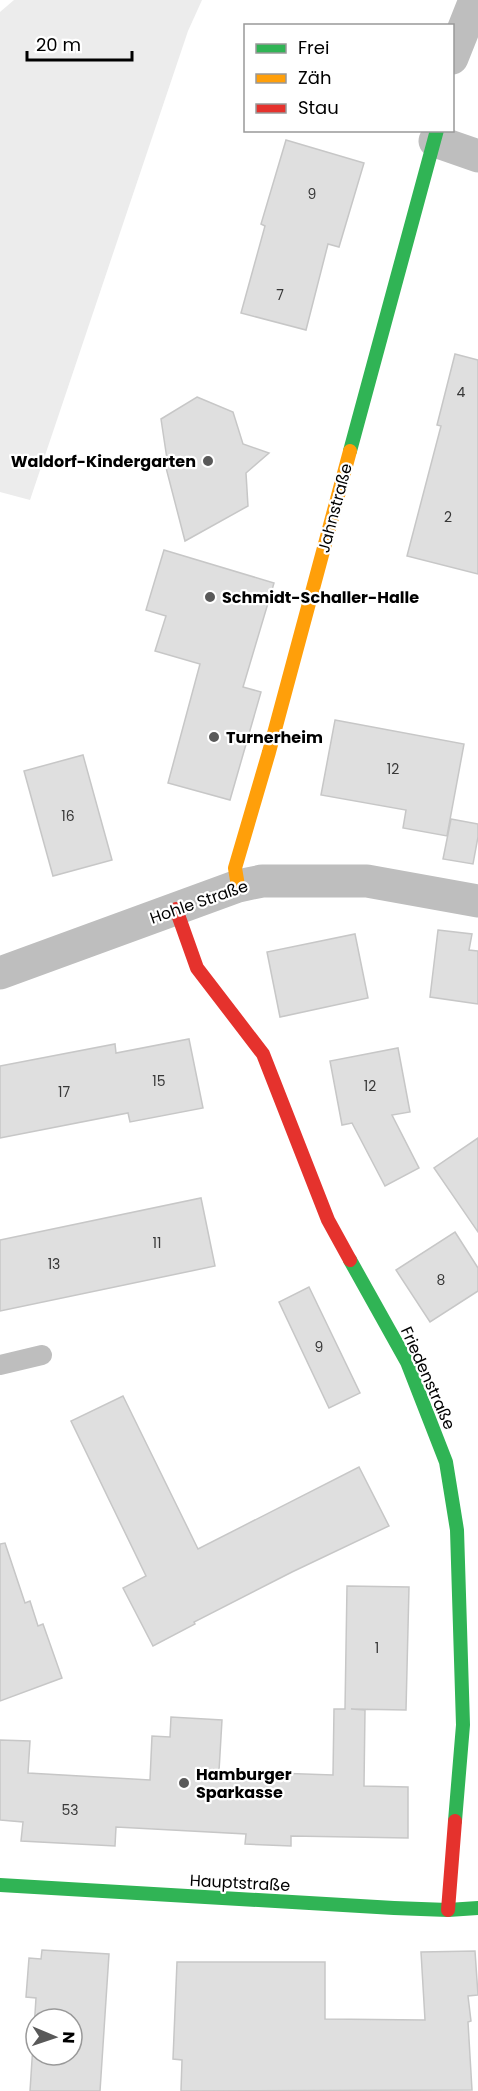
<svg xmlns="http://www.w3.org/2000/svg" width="478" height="2091" viewBox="0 0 478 2091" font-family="Poppins,sans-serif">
	<rect width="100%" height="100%" fill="#fff"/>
	<!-- green -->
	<path fill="#ececec" d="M 14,0 L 202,0 L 188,31 L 30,500 L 0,492 L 0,12 Z"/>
	<!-- building -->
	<g fill="#dfdfdf" stroke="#c7c7c7" stroke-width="1.5" fill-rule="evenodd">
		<path d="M 286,140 L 364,163 L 339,247 L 328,244 L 306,330 L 241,313 L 265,226 L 261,224 Z"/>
		<path d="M 455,354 L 478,360 L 478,574 L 407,556 L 441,426 L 437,425 Z"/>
		<path d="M 197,397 L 233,412 L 243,444 L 269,453 L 246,473 L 248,506 L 185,541 L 164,460 L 167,459 L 161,419 Z"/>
		<path d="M 164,550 L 274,583 L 243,687 L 261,692 L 230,800 L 168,783 L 200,664 L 155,651 L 166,616 L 146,610 Z"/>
		<path d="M 335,720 L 464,744 L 447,836 L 403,828 L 406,810 L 321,795 Z"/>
		<path d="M 83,755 L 112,860 L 53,876 L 24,771 Z"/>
		<path d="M 451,819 L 478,824 L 478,837 L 473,864 L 443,859 Z"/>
		<path d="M 438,930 L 472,934 L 469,950 L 478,951 L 478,1004 L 430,997 Z"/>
		<path d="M 355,934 L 368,998 L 280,1017 L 267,952 Z"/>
		<path d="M 189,1039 L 203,1108 L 130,1122 L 128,1113 L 0,1138 L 0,1066 L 115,1044 L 116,1053 Z"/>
		<path d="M 398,1048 L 410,1112 L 392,1115 L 419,1168 L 385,1186 L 352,1123 L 342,1125 L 330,1061 Z"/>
		<path d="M 478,1138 L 478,1232 L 434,1168 Z"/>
		<path d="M 201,1198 L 215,1266 L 0,1311 L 0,1240 Z"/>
		<path d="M 455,1232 L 478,1268 L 478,1291 L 430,1322 L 396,1270 Z"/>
		<path d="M 309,1287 L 360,1393 L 329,1408 L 279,1302 Z"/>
		<path d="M 123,1396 L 198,1549 L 359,1467 L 389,1526 L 292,1572 L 194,1622 L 195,1624 L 153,1646 L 123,1588 L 146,1576 L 71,1421 Z"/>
		<path d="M 5,1543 L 25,1603 L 30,1601 L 38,1626 L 43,1624 L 62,1678 L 0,1701 L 0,1544 Z"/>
		<path d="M 347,1586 L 409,1587 L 406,1710 L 351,1709 L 365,1710 L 364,1786 L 408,1787 L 408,1838 L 291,1836 L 291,1846 L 245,1844 L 246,1834 L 116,1827 L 115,1846 L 21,1841 L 23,1822 L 0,1820 L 0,1740 L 30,1741 L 28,1773 L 150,1780 L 152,1736 L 170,1737 L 171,1717 L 222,1720 L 219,1771 L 333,1775 L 334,1709 L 345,1709 Z"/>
		<path d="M 42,1950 L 109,1954 L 100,2091 L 30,2091 L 36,1998 L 26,1997 L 29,1958 L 41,1959 ZM 36,2019 L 72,2019 L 72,2055 L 36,2055 Z"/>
		<path d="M 475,1951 L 478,1995 L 468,1996 L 471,2021 L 468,2022 L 472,2090 L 181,2091 L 182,2060 L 173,2059 L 177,1962 L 325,1962 L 325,2019 L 425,2020 L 421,1952 Z"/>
	</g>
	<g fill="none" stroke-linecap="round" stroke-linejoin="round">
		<!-- lane -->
		<path stroke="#bebebe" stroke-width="20" d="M 0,1365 L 42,1355"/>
		<!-- street -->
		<g stroke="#bebebe" stroke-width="33">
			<path d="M 452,58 L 475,0"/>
			<path d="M 435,141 L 478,156"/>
			<path d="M 0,973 L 238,886 L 262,881 L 367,881 L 478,901"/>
		</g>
		<!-- fast -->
		<g stroke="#30b455" stroke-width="14">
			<path d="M 350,451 L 437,130"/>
			<path d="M 350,1260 L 407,1362 L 446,1462 L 457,1530 L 463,1725 L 455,1821"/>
			<path d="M 0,1885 L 394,1908 L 448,1910 L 478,1908"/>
		</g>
		<!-- slow -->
		<path stroke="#ff9f0a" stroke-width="14" d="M 238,886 L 235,868 L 269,752 L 350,451"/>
		<!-- jam -->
		<g stroke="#e5322d" stroke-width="14">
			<path d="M 176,909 L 197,968 L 263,1054 L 328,1220 L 350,1260"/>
			<path d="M 448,1910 L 455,1821"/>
		</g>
	</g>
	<!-- markers -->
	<g fill="#595959" stroke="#fff" stroke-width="2">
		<circle cx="208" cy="461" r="6"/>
		<circle cx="210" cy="597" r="6"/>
		<circle cx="214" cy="737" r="6"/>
		<circle cx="184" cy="1783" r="6"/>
	</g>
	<g text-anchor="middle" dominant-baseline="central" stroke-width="4.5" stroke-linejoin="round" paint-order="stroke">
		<!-- number labels -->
		<g font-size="14" fill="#383838">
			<text x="312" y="194">9</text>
			<text x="280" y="295">7</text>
			<text x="461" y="392">4</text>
			<text x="448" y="517">2</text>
			<text x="393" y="769">12</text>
			<text x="68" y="816">16</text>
			<text x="159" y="1081">15</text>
			<text x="370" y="1086">12</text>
			<text x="64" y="1092">17</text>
			<text x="157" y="1243">11</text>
			<text x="54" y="1264">13</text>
			<text x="441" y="1280">8</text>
			<text x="319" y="1347">9</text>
			<text x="377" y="1648">1</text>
			<text x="70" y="1810">53</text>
		</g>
		<!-- poi labels -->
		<g font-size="16" font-weight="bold" fill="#000" stroke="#fff" text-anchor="start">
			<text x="196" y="461" text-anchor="end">Waldorf-Kindergarten</text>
			<text x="222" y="597">Schmidt-Schaller-Halle</text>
			<text x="226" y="737">Turnerheim</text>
			<text x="196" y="1774">Hamburger<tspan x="196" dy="18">Sparkasse</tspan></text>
		</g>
		<!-- street labels -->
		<g font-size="16" fill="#000" stroke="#fff">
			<text transform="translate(335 508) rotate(-75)">Jahnstraße</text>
			<text transform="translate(199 902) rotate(-19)">Hohle Straße</text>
			<text transform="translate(428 1378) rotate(66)">Friedenstraße</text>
			<text transform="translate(240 1883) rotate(3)">Hauptstraße</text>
		</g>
	</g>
	<!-- legend -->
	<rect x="244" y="24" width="210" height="108" fill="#ffffff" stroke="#999999" stroke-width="1.5"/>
	<rect x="256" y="44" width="30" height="9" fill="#30b455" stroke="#999999" stroke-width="1.5"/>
	<text x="298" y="54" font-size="18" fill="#000000">Frei</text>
	<rect x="256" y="74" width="30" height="9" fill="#ff9f0a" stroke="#999999" stroke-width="1.5"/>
	<text x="298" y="84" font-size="18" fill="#000000">Zäh</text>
	<rect x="256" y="104" width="30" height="9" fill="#e5322d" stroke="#999999" stroke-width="1.5"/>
	<text x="298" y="114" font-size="18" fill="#000000">Stau</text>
	<!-- north arrow -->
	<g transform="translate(54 2037) rotate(92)"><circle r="28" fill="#ffffff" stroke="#999999" stroke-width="1.5"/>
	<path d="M0-4.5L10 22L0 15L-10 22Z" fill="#595959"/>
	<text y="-9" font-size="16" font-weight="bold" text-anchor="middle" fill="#000000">N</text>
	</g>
	<!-- scale -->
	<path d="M27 51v9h105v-9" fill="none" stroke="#000000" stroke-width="3"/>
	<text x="36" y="51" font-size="18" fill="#000000" stroke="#ffffff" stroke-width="4.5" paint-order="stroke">20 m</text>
</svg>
